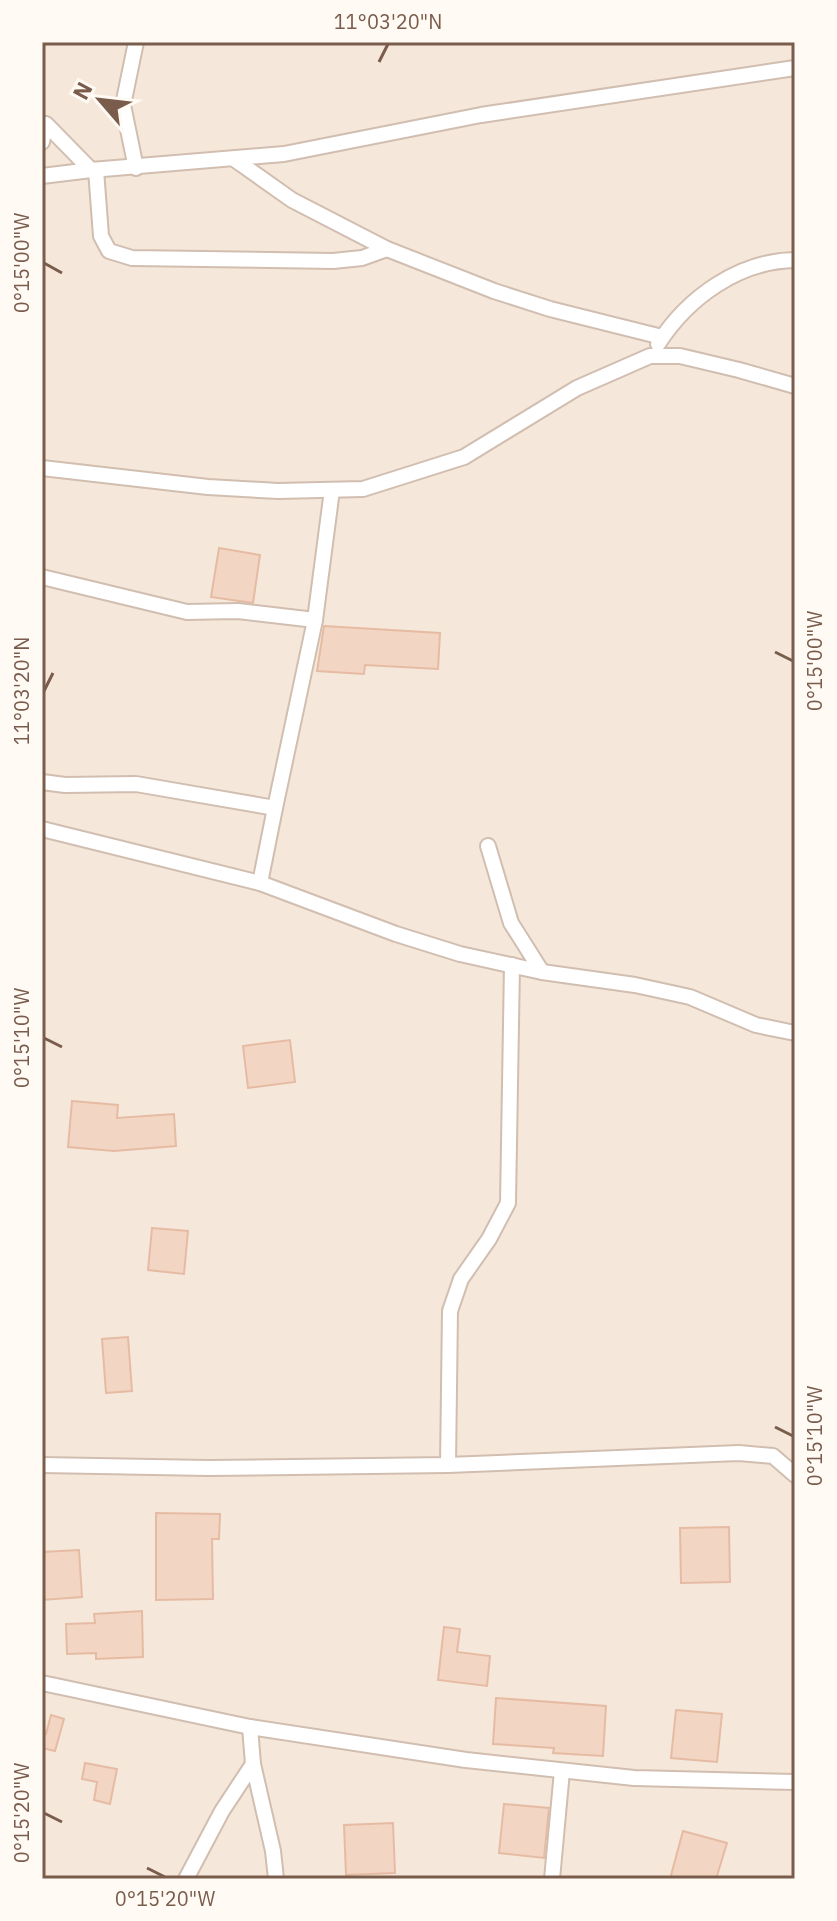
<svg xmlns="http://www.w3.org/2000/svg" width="837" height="1921" viewBox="0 0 837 1921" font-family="'IBM Plex Sans',sans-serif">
	<rect width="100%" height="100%" fill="#fdf6ec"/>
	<!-- residential -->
	<rect fill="#f5e8da" x="42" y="42" width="753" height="1837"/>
	<!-- building -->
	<g fill="#f3d5c3" stroke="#e6bba3" stroke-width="2">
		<path d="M 219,548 L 260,555 L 253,603 L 211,597 Z"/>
		<path d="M 324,626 L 440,633 L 438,669 L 365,665 L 364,674 L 317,671 Z"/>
		<path d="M 290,1040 L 295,1082 L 248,1088 L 243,1046 Z"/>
		<path d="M 72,1101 L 118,1105 L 117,1118 L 174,1114 L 176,1146 L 114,1151 L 68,1147 Z"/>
		<path d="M 152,1228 L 188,1231 L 184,1274 L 148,1270 Z"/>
		<path d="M 128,1337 L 132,1391 L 106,1393 L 102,1339 Z"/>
		<path d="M 156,1513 L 220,1514 L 219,1539 L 212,1539 L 213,1599 L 156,1600 Z"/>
		<path d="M 729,1527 L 730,1582 L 681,1583 L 680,1528 Z"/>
		<path d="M 79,1550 L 82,1597 L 42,1600 L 42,1552 Z"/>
		<path d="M 142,1611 L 143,1657 L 96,1659 L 96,1653 L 67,1654 L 66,1624 L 95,1623 L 94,1614 Z"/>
		<path d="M 444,1627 L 460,1629 L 457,1652 L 490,1656 L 487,1686 L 438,1680 Z"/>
		<path d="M 496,1698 L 606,1706 L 603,1756 L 553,1753 L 554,1748 L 493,1744 Z"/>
		<path d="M 676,1710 L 722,1714 L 717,1762 L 671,1758 Z"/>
		<path d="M 51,1715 L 64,1719 L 55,1751 L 42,1748 L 42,1732 L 46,1734 Z"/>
		<path d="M 85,1763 L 117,1769 L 110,1804 L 94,1800 L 97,1782 L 82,1779 Z"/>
		<path d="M 504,1804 L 549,1808 L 544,1858 L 499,1853 Z"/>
		<path d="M 393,1823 L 395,1873 L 346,1875 L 344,1825 Z"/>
		<path d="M 683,1831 L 727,1843 L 716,1879 L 670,1879 Z"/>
	</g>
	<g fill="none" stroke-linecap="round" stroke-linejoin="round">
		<!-- street casing -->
		<g stroke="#d1beb0" stroke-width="18">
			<g id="street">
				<path d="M 136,42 L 123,105 L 136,168"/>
				<path d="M 42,142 L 46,124 L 91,170"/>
				<path d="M 234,159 L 292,200 L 387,249 L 494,291 L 550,309 L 662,337"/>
				<path d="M 96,170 L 101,236 L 109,251 L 132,258 L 333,261 L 362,258 L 387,249"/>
				<path d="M 42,176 L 91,170 L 284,154 L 481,115 L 795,68"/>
				<path d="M 658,344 C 688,297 739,261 795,260"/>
				<path d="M 42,468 L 208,487 L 278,491 L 363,489 L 464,457 L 577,388 L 650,356 L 680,356 L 739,370 L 795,386"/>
				<path d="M 42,577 L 187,612 L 238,611 L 315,620 L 332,490"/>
				<path d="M 42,782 L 65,785 L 136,784 L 275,808 L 315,620"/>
				<path d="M 42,829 L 260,883 L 396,934 L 460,954 L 542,972 L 635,985 L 690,997 L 756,1025 L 795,1033"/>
				<path d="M 488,846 L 511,923 L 542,972"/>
				<path d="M 260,883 L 275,808"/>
				<path d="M 42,1465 L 208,1468 L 448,1465 L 739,1453 L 773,1456 L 795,1475"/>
				<path d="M 448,1465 L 450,1311 L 461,1279 L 489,1239 L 508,1203 L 512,965"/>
				<path d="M 42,1683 L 250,1727 L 466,1760 L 634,1778 L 795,1782"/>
				<path d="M 250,1727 L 253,1764 L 273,1851 L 276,1879"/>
				<path d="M 186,1879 L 222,1811 L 253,1764"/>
				<path d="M 552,1879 L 562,1771"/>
			</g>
		</g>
		<!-- street -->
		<use href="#street" stroke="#fff" stroke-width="14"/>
	</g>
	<!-- ticks -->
	<path fill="none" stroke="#7a5c4d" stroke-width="3" d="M 379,62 L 388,44M 44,263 L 62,273M 775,652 L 793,661M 44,691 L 53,673M 44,1038 L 62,1047M 775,1427 L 793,1436M 44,1813 L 62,1822M 147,1868 L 165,1877"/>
	<!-- border -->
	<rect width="837" height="1921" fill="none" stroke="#fffaf3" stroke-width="88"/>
	<!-- north arrow -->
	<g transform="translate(100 100) rotate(298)" stroke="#fffaf3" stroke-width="6" paint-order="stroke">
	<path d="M0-6L14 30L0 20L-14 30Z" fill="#7a5c4d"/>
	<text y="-12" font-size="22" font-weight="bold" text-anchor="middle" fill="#7a5c4d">N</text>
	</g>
	<rect x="44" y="44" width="749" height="1833" fill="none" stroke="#7a5c4d" stroke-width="3"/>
	<g font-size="20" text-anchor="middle" fill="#7a5c4d">
		<text x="388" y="29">11°03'20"N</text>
		<text transform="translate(22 263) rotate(-90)" y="7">0°15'00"W</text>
		<text transform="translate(815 661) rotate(-90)" y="7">0°15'00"W</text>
		<text transform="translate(22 691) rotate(-90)" y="7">11°03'20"N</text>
		<text transform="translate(22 1038) rotate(-90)" y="7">0°15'10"W</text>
		<text transform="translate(815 1436) rotate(-90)" y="7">0°15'10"W</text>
		<text transform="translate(22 1813) rotate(-90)" y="7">0°15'20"W</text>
		<text x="165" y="1906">0°15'20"W</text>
	</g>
</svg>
